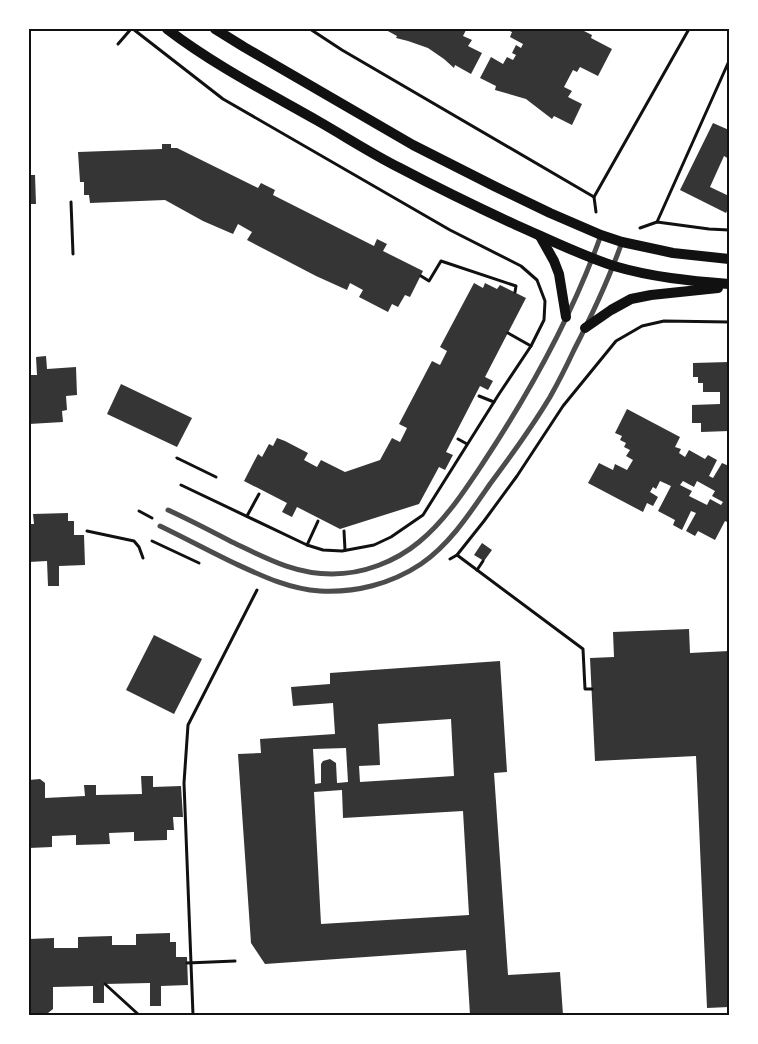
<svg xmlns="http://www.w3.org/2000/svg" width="758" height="1044" viewBox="0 0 758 1044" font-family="'Crimson Pro',serif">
	<rect width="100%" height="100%" fill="#fff"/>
	<!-- building -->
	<g fill="#353535" fill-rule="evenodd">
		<path d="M 384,29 L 463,29 L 466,30 L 463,36 L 472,40 L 468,46 L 482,53 L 471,74 L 455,65 L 454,68 L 444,59 L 428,48 L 408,41 L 396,38 L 397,36 Z"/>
		<path d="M 505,29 L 580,29 L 592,35 L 591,38 L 612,49 L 598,76 L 580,67 L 577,72 L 573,70 L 564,87 L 572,91 L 568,97 L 582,104 L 572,125 L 554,116 L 552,119 L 526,99 L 495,90 L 496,86 L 480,78 L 491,57 L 503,64 L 507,57 L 513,60 L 516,55 L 512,53 L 516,45 L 521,48 L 523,44 L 510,37 L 512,32 Z"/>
		<path d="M 713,123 L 729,130 L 729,159 L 724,156 L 710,187 L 729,196 L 729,207 L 726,213 L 680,190 Z"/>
		<path d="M 162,144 L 171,144 L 171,148 L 177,148 L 258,188 L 261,183 L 275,190 L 273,195 L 374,246 L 377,239 L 387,244 L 383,251 L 423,271 L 410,297 L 405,295 L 398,307 L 392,304 L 388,312 L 359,297 L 363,290 L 350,283 L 347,290 L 316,276 L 247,240 L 252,232 L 238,224 L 233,234 L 203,221 L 165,200 L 90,203 L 89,195 L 84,195 L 84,182 L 80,182 L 78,152 L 162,149 Z"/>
		<path d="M 29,175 L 35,175 L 36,204 L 29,204 Z"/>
		<path d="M 474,283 L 483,288 L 485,283 L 497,289 L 500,285 L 526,298 L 485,377 L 493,381 L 488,390 L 480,386 L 446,452 L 453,455 L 445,470 L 439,467 L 419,504 L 340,529 L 297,507 L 292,517 L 282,512 L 287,503 L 244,481 L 258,454 L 262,457 L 269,444 L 273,446 L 277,438 L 285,441 L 308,453 L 304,460 L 317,467 L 321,460 L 345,472 L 380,460 L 392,438 L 400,442 L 407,428 L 399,424 L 432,361 L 440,365 L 447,351 L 440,347 Z"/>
		<path d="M 46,356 L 47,369 L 76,367 L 77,395 L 66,396 L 67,410 L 62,411 L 63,422 L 29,424 L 29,375 L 37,375 L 36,357 Z"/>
		<path d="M 729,362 L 729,431 L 701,432 L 701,423 L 692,423 L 692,405 L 720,404 L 720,392 L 703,392 L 703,383 L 698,383 L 698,377 L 693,377 L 693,363 Z"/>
		<path d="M 121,384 L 192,418 L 177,447 L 107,414 Z"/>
		<path d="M 627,409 L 680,437 L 675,447 L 681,449 L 679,453 L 685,457 L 689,450 L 705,459 L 708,455 L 717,460 L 709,476 L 713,478 L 722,463 L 729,466 L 729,523 L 725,521 L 715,540 L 698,531 L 695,536 L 686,531 L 696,513 L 691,511 L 682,530 L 673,525 L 675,520 L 658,511 L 671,486 L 660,481 L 656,489 L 653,487 L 650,492 L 658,497 L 653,506 L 647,503 L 643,512 L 588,483 L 599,463 L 613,470 L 615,464 L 627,470 L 633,460 L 626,456 L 630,450 L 624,447 L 626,443 L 620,440 L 622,436 L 615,433 ZM 683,481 L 694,487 L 697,481 L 715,491 L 712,496 L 723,502 L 721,505 L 710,499 L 707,505 L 689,496 L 692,491 L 680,485 Z"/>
		<path d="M 68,513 L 68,521 L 74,521 L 74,535 L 84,535 L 85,565 L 59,566 L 59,586 L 48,586 L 47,561 L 29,562 L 29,524 L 34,524 L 33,514 Z"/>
		<path d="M 482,543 L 492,550 L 484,561 L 474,555 Z"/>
		<path d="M 689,629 L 690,653 L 729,651 L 729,1007 L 707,1008 L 696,756 L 595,761 L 590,658 L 614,657 L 613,632 Z"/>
		<path d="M 154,635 L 202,659 L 174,714 L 126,690 Z"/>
		<path d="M 500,661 L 507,772 L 494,773 L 508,975 L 560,972 L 563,1015 L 470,1015 L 466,950 L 265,964 L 251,943 L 238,754 L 261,753 L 260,739 L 335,734 L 333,703 L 293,706 L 291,687 L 330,684 L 330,673 ZM 451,719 L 454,776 L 360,782 L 359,766 L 380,765 L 378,724 ZM 346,748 L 348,782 L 337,783 L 336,763 L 330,759 L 323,761 L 321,764 L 321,783 L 315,784 L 313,749 ZM 342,790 L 343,818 L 463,811 L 469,915 L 321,924 L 314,792 Z"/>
		<path d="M 141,776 L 153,776 L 153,787 L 181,786 L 183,817 L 173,817 L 174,830 L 167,830 L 167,840 L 134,841 L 134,832 L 109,833 L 110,844 L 76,845 L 76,835 L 52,836 L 52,847 L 29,848 L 29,780 L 40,779 L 45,783 L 45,798 L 85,796 L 84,785 L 96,785 L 96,795 L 142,794 Z"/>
		<path d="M 170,933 L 170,942 L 176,942 L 176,957 L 187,957 L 188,985 L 161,986 L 161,1006 L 150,1006 L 150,983 L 104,984 L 104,1003 L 93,1003 L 93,986 L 53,987 L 53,1009 L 48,1013 L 31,1014 L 29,1011 L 29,939 L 54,938 L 54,948 L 78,948 L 78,937 L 112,936 L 112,945 L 136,945 L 136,934 Z"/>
	</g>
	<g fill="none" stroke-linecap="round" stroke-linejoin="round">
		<!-- path -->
		<g stroke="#111" stroke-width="3">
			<path d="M 133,29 L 223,99 L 450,230 L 521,266 L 537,280 L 545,301 L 544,320 L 531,346 L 499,394 L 423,515 L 391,537 L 374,545 L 342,551 L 323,550 L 307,545 L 181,485"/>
			<path d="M 310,29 L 342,50 L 594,197"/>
			<path d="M 118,44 L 131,29"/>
			<path d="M 71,202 L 73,254"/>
			<path d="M 596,212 L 594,197 L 689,29"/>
			<path d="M 657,222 L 729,61"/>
			<path d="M 640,228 L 657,222 L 709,229 L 729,230"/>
			<path d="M 421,276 L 429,281 L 441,261 L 516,286 L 515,292"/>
			<path d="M 508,333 L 531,346"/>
			<path d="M 479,396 L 494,402"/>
			<path d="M 458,439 L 467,444"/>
			<path d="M 177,458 L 216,477"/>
			<path d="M 139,511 L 152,518"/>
			<path d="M 247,516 L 259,494"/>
			<path d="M 87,531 L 134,541 L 139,547 L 143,558"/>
			<path d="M 344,531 L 345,550"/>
			<path d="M 152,541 L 199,563"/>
			<path d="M 307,545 L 318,521"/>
			<path d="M 457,555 L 583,649 L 585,689 L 592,689"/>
			<path d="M 450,559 L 457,555 L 484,521 L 517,476 L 563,406 L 616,341 L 642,326 L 664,321 L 729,322"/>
			<path d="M 477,570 L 483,561"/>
			<path d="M 187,963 L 235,961"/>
			<path d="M 105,984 L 139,1015"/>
			<path d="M 40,1014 L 40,1015"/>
			<path d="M 193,1015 L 184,783 L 188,725 L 257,590"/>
		</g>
		<!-- minor -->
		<g stroke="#4c4c4c" stroke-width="5">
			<path d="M 168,510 C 190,520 211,531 232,542 C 266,558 294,574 332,574 C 363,574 395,562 419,542 C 445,521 465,490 483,463 C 530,392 572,316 601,235"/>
			<path d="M 160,526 C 185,538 209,551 234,563 C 262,576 289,589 320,591 C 355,593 391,584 421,564 C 450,544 470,513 490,484 C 511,456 532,427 550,397 C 559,381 567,365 574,350 C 592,315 609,279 622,242"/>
		</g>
		<!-- secondary -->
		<g stroke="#111" stroke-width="10">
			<path d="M 167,29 C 214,65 267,92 318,121 C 346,137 372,154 400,168 C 438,188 477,207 516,225 C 548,239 580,255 614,266 C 651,277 690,281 729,284"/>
			<path d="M 215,29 L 244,47 L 413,145 L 494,186 L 550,213 L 601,235 L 622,242 L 673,253 L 729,259"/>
			<path d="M 540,236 L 554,261 L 559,274 L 566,317"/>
			<path d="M 585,328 L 611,310 L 631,299 L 651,295 L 718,288"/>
		</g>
	</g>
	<!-- border -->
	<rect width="758" height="1044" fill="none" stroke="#ffffff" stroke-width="60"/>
	<rect x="30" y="30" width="698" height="984" fill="none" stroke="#111" stroke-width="2"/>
</svg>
